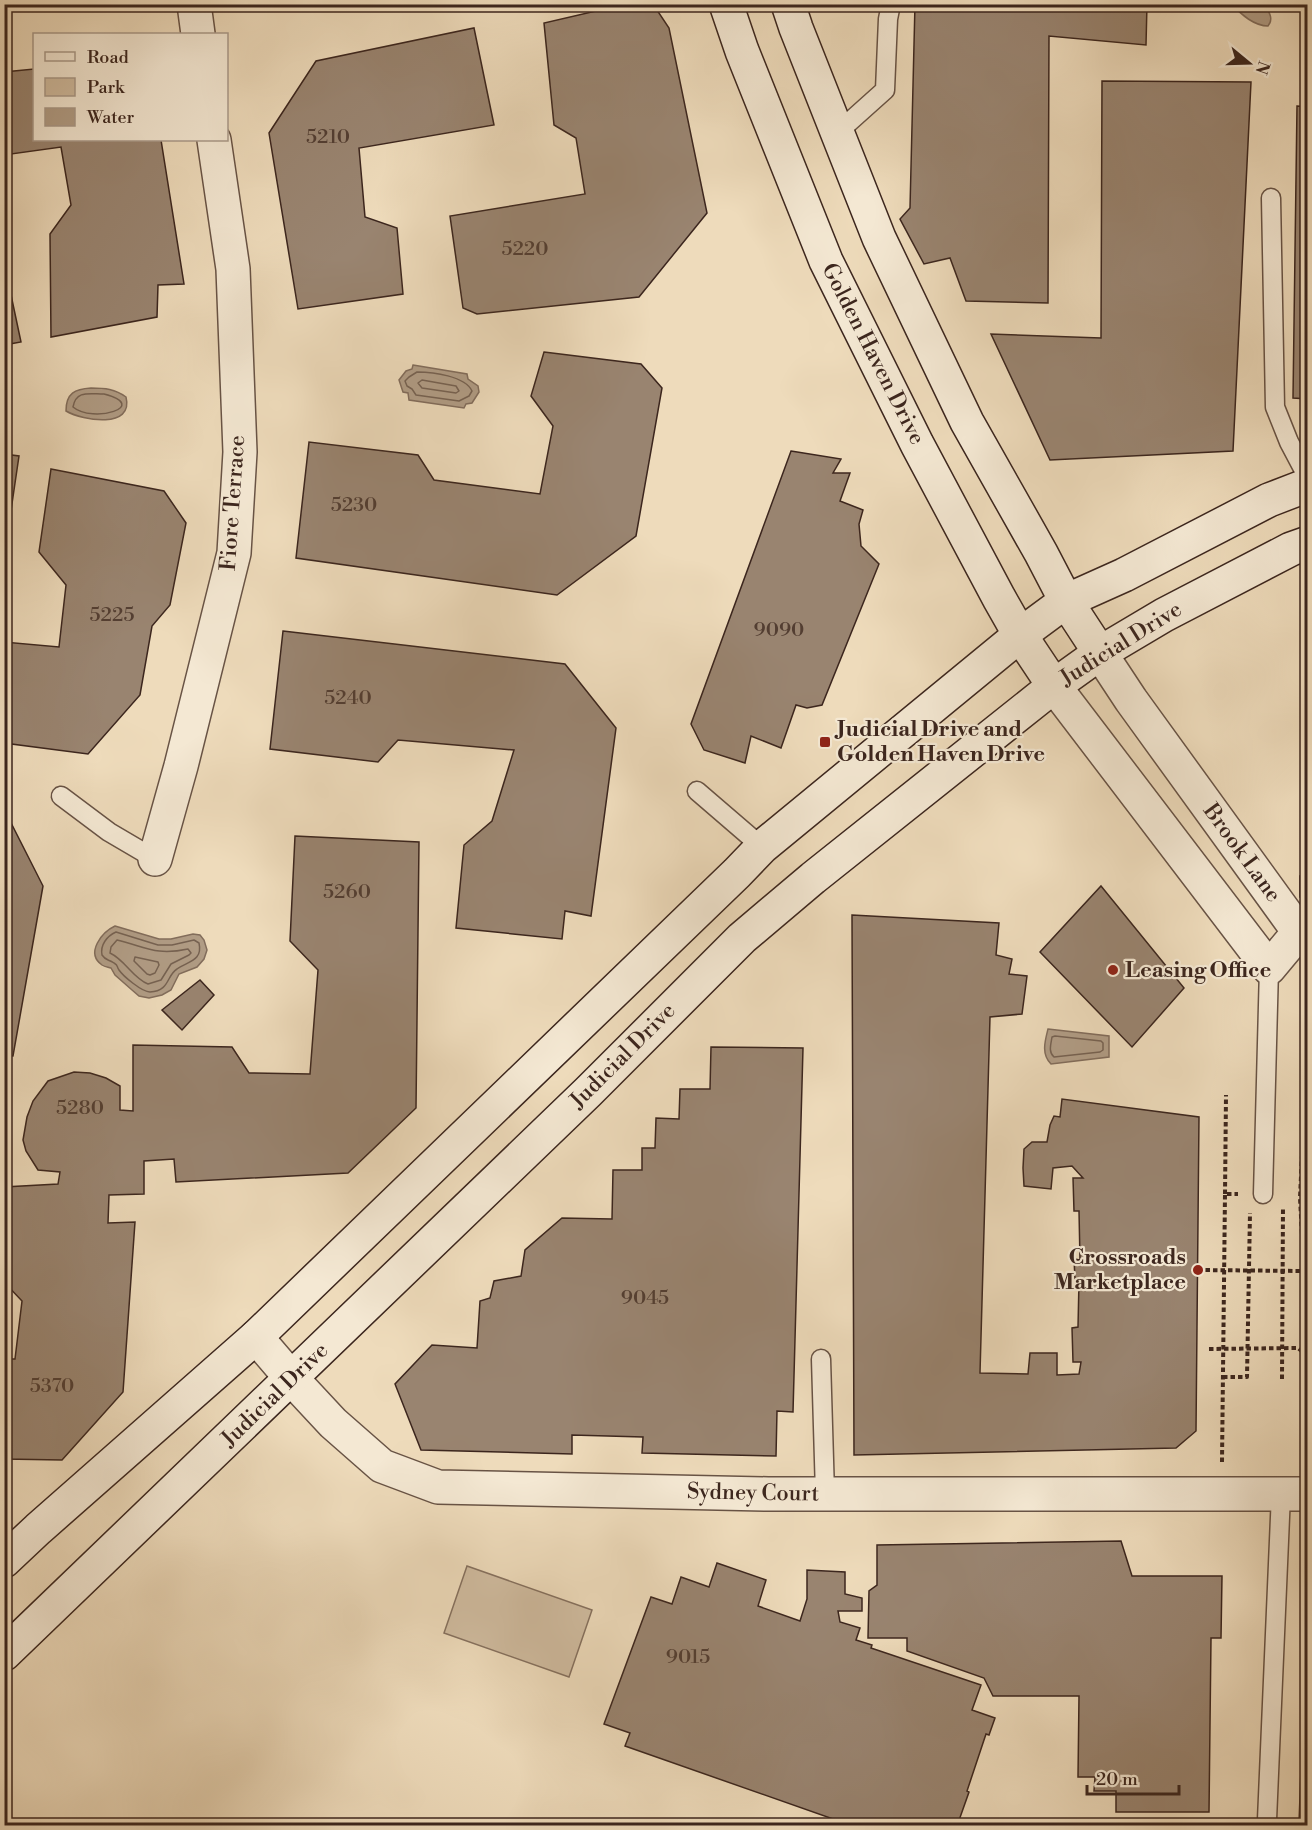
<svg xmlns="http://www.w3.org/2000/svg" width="1312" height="1830" viewBox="0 0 1312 1830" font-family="'Libre Bodoni',serif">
	<rect width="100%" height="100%" fill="#eedbbb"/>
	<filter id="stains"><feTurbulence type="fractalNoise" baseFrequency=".00333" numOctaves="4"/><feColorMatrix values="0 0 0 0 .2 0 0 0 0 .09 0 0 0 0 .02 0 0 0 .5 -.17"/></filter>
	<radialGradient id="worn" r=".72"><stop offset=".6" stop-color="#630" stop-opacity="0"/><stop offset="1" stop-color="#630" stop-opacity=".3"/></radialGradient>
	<!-- green -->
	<path fill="#d0bca0" stroke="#86715f" stroke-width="1.5" d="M 467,1566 L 592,1610 L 569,1677 L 444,1633 Z"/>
	<!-- water -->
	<g fill="#b19d86" stroke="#826d5c" stroke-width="1.5">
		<path d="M 1233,5 L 1265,5 C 1269,12 1274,19 1268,26 C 1255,26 1241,15 1233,5 Z"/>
		<path d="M 413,365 L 467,374 L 468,379 L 478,386 L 479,392 L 472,403 L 466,404 L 464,408 L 409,400 L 408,393 L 403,392 L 399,380 L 406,371 L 412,369 Z"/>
		<path d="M 91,388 C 105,388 115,389 126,397 C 134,429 83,421 66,411 C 66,393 75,389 91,388 Z"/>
		<path d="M 115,926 L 159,939 L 171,939 L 193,934 L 200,935 L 204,940 L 207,950 L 204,959 L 197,967 L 179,974 L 171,990 L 162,995 L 149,998 L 139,996 L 132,990 L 115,975 L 111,968 C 108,967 105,967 102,965 C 85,953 102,932 115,926 Z"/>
		<path d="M 1048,1029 L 1109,1036 L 1109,1057 L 1051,1064 C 1041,1054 1045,1041 1048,1029 Z"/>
	</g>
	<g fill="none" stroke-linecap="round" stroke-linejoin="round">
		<!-- shore -->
		<g stroke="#766252" stroke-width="1.5">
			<path d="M 417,372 C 433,372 465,376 472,391 L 469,396 L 459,401 L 416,395 L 412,389 L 407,386 L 405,381 L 409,377 Z"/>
			<path d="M 422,380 L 456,386 L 459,391 L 456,393 L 422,388 L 418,383 Z"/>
			<path d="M 104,394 C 151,406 93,424 73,407 C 76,390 89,394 104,394 Z"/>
			<path d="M 116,932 L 158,945 L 172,945 L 194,940 L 199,943 C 203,961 188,961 177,969 C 166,976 170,991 150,992 C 142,992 123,976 119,970 C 116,966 119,966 114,963 C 108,959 106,961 102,955 C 100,945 107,936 116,932 Z"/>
			<path d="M 117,940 C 146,947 156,956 188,949 L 191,953 L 189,955 L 171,964 L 161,980 L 148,984 C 133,978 125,960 110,953 L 111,947 Z"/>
			<path d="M 135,957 L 158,962 L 159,965 L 155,973 L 150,975 L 147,974 L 134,961 Z"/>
			<path d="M 1055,1036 L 1101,1041 L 1103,1043 L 1103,1050 L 1100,1052 L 1054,1057 C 1048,1052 1051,1044 1052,1037 Z"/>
		</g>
	</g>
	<!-- building -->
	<g fill="#998470" stroke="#3c261e" stroke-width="1.5">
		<path d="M 626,4 L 653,4 L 669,28 L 707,213 L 639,297 L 477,314 L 463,308 L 450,216 L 585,194 L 576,138 L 554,125 L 544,23 Z"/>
		<path d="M 915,4 L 1147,4 L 1146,45 L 1049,36 L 1048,303 L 966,301 L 950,258 L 924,264 L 900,219 L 910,208 Z"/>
		<path d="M 474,28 L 494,125 L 359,148 L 365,217 L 397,228 L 403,294 L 298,309 L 269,133 L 316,61 Z"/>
		<path d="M 34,69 L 34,140 L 161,140 L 184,284 L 158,285 L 157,317 L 51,337 L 50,234 L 71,205 L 61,147 L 4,155 L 4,72 Z"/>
		<path d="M 1102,81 L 1251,82 L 1233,451 L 1050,460 L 991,334 L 1101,338 Z"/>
		<path d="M 1297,106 L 1308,107 L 1308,399 L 1293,398 Z"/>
		<path d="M 4,262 L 21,342 L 4,345 Z"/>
		<path d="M 544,352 L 641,364 L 662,388 L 636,536 L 557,595 L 296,558 L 309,442 L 418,455 L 434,480 L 540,494 L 553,426 L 531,396 Z"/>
		<path d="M 791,451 L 841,459 L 833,473 L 850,473 L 840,501 L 863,510 L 859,524 L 861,546 L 879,564 L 822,705 L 807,708 L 796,705 L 781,748 L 751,736 L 745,763 L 704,750 L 691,724 Z"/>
		<path d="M 4,454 L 19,456 L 4,558 Z"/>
		<path d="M 51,469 L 164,491 L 186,523 L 170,605 L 152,626 L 140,695 L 88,754 L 4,743 L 4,642 L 59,647 L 66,585 L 39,552 Z"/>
		<path d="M 283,631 L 565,664 L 616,728 L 591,916 L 565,911 L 562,939 L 456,928 L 464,845 L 492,821 L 514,750 L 398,740 L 378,762 L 270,749 Z"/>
		<path d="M 1308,634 L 1308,657 L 1301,657 L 1301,636 Z"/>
		<path d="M 1303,664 L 1308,664 L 1308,698 L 1306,696 L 1303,695 L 1303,680 L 1301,680 Z"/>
		<path d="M 1308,713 L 1308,804 L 1304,804 Z"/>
		<path d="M 4,813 L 6,813 L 43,886 L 13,1056 L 4,1055 Z"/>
		<path d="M 1308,831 L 1308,900 L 1307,897 L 1300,897 L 1300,876 L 1307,876 L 1307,868 L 1302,869 L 1303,837 L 1307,837 Z"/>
		<path d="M 295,836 L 419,842 L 416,1108 L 348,1173 L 176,1182 L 174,1159 L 144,1161 L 144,1194 L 109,1195 L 108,1223 L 135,1222 L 123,1392 L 62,1460 L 4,1459 L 4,1359 L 15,1359 L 22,1301 L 4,1282 L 4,1187 L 58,1184 L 60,1172 L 38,1170 L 26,1151 L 23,1140 L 27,1117 L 33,1101 L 48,1081 L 74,1072 L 90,1073 L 106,1078 L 120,1086 L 120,1110 L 133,1111 L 133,1045 L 232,1047 L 249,1073 L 310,1074 L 318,970 L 290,941 Z"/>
		<path d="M 1101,886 L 1184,988 L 1132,1047 L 1040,952 Z"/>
		<path d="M 852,915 L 999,923 L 996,955 L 1012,959 L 1009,974 L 1027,976 L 1022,1014 L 990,1017 L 980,1373 L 1028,1374 L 1030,1353 L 1057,1353 L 1057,1375 L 1079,1374 L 1081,1362 L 1073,1362 L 1072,1328 L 1078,1327 L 1079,1281 L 1075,1279 L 1074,1259 L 1080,1260 L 1079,1211 L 1074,1211 L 1073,1178 L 1083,1178 L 1072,1166 L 1053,1168 L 1051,1189 L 1024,1186 L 1023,1168 L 1024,1149 L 1032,1142 L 1047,1142 L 1050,1125 L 1054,1116 L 1060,1117 L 1062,1099 L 1199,1117 L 1196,1431 L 1176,1448 L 854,1455 Z"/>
		<path d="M 200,980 L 214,995 L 182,1030 L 162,1010 Z"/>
		<path d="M 711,1047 L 803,1048 L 793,1412 L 777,1411 L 776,1456 L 642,1453 L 643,1437 L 572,1435 L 572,1454 L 421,1450 L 395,1384 L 432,1345 L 477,1348 L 480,1301 L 490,1298 L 494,1281 L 521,1276 L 525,1250 L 562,1218 L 612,1219 L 613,1170 L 642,1170 L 642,1148 L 655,1148 L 656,1118 L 679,1119 L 680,1089 L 710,1089 Z"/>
		<path d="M 1121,1541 L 1132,1576 L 1222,1576 L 1221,1638 L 1211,1638 L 1209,1812 L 1116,1812 L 1116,1791 L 1094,1791 L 1095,1777 L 1078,1777 L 1079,1696 L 993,1696 L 984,1678 L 907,1651 L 907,1638 L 868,1638 L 869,1591 L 877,1585 L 877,1545 Z"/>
		<path d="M 717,1563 L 766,1580 L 758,1606 L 800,1621 L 807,1599 L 807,1570 L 845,1572 L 845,1594 L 862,1598 L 862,1611 L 838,1611 L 840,1622 L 860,1628 L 856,1640 L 872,1645 L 871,1648 L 981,1685 L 972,1710 L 995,1718 L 989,1735 L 986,1734 L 967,1791 L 969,1792 L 957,1826 L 853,1826 L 625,1746 L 630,1733 L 604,1724 L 651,1597 L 672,1604 L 681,1577 L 709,1587 Z"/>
		<path d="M 1308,1581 L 1308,1826 L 1302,1826 L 1299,1823 Z"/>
	</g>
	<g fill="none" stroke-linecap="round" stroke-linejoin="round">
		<!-- lane casing -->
		<g stroke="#685345" stroke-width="21">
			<g id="lane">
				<path d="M 837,133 L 885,90 L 888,19 L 891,4"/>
				<path d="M 1271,198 L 1275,407 L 1289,442 L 1308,478"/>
				<path d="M 697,791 L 762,847"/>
				<path d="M 61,796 L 109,832 L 155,859"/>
				<path d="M 1263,1194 L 1269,968"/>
				<path d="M 821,1359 L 825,1494"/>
				<path d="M 1268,1826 L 1267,1820 L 1281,1494"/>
			</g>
		</g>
		<!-- street casing -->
		<g stroke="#685345" stroke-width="36">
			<g id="street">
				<path d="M 194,4 L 198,34"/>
				<path d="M 1054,686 L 1269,968 L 1299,932 L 1131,700 L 1100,653"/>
				<path d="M 155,859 L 181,766 L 234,553 L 240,452 L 233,269 L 214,140"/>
				<path d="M 256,1337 L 292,1379 L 333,1423 L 382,1466 L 438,1487 L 768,1494 L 1308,1494"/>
			</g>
		</g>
		<!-- secondary casing -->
		<g stroke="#3c261e" stroke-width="36">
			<g id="secondary">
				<path d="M 726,4 L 742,51 L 826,261 L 917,444 L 999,598 L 1020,635 L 1054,686"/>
				<path d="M 788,4 L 796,28 L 879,238 L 967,422 L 1041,553 L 1066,601 L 1100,653"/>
				<path d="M 4,1561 L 38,1529 L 256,1337 L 737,873 L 762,847 L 1020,635 L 1066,601 L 1124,575 L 1269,500 L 1308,485"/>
				<path d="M 4,1654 L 588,1092 L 742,938 L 813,878 L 1054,686 L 1100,653 L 1164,615 L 1291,549 L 1308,543"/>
			</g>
		</g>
		<!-- path -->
		<g stroke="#3c261e" stroke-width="4" stroke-dasharray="4.5 3" stroke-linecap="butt">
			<path d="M 1225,1194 L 1226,1095"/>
			<path d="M 1198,1270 L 1304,1271 L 1304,1353"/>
			<path d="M 1304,1271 L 1300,1198 L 1302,1155 C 1310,1141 1306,1072 1305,1052"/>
			<path d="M 1209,1349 L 1298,1348 L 1304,1353 L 1304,1463"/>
			<path d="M 1223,1377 L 1247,1377 L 1250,1213"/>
			<path d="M 1282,1379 L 1283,1207"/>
			<path d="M 1222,1462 L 1225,1194 L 1238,1194"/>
		</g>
		<!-- lane -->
		<use href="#lane" stroke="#f4e8d3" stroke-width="18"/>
		<!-- street -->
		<use href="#street" stroke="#f4e8d3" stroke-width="33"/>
		<!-- secondary -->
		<use href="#secondary" stroke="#f4e8d3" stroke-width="33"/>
	</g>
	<!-- markers -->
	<g fill="#8f2418" stroke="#f4e8d3" stroke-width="2">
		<rect x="819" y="736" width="12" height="12" rx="3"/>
		<circle cx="1113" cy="970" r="6"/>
		<circle cx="1198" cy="1270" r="6"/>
	</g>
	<g text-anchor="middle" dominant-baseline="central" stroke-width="4.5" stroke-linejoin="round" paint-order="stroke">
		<!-- number labels -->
		<g font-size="20" fill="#533e32">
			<text x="328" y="137">5210</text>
			<text x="525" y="249">5220</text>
			<text x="354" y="505">5230</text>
			<text x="112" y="615">5225</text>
			<text x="779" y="630">9090</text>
			<text x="348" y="698">5240</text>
			<text x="347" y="892">5260</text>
			<text x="80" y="1108">5280</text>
			<text x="645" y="1298">9045</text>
			<text x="52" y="1386">5370</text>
			<text x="688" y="1657">9015</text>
		</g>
		<!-- street labels -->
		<g font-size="22" fill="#3c261e" stroke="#f4e8d3">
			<text transform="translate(873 354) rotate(63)">Golden Haven Drive</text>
			<text transform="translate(233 503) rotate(-86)">Fiore Terrace</text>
			<text transform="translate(1121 644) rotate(-32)">Judicial Drive</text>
			<text transform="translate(1242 853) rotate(54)">Brook Lane</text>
			<text transform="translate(623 1056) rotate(-45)">Judicial Drive</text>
			<text transform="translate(275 1395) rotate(-44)">Judicial Drive</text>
			<text transform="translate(753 1493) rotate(1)">Sydney Court</text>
		</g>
		<!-- poi labels -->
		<g font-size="22" font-weight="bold" fill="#3c261e" stroke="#f4e8d3" text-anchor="start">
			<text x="837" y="729">Judicial Drive and<tspan x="837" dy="25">Golden Haven Drive</tspan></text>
			<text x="1125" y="970">Leasing Office</text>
			<text x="1186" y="1257" text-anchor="end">Crossroads<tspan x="1186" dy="25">Marketplace</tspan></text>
		</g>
	</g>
	<!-- margin -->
	<rect width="1312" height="1830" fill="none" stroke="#eedbbb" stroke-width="24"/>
	<rect x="6" y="6" width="1300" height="1818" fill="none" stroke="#3c261e" stroke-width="3"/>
	<rect x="12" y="12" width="1288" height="1806" fill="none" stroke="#3c261e" stroke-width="1.5"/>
	<!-- legend -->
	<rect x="33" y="33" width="195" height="108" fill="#f4e8d3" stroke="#aa9a8b" stroke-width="1.5"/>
	<rect x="45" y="52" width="30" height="9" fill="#f4e8d3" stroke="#aa9a8b" stroke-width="1.5"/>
	<text x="87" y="63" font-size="18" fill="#3c261e">Road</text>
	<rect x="45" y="78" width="30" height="18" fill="#d0bca0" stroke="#aa9a8b" stroke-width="1.5"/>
	<text x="87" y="93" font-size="18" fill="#3c261e">Park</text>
	<rect x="45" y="108" width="30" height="18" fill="#b19d86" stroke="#aa9a8b" stroke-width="1.5"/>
	<text x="87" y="123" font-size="18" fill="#3c261e">Water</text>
	<!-- north arrow -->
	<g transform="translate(1249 63) rotate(109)" stroke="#f4e8d3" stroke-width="4.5" paint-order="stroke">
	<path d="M0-4.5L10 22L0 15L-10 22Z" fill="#3c261e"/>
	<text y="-9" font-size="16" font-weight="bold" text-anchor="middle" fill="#3c261e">N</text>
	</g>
	<!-- scale -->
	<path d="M1087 1785v9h92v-9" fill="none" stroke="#3c261e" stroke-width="3"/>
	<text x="1096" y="1785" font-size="18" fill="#3c261e" stroke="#f4e8d3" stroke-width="4.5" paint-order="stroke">20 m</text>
	<rect width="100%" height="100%" filter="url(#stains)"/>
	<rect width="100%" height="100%" fill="url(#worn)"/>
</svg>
